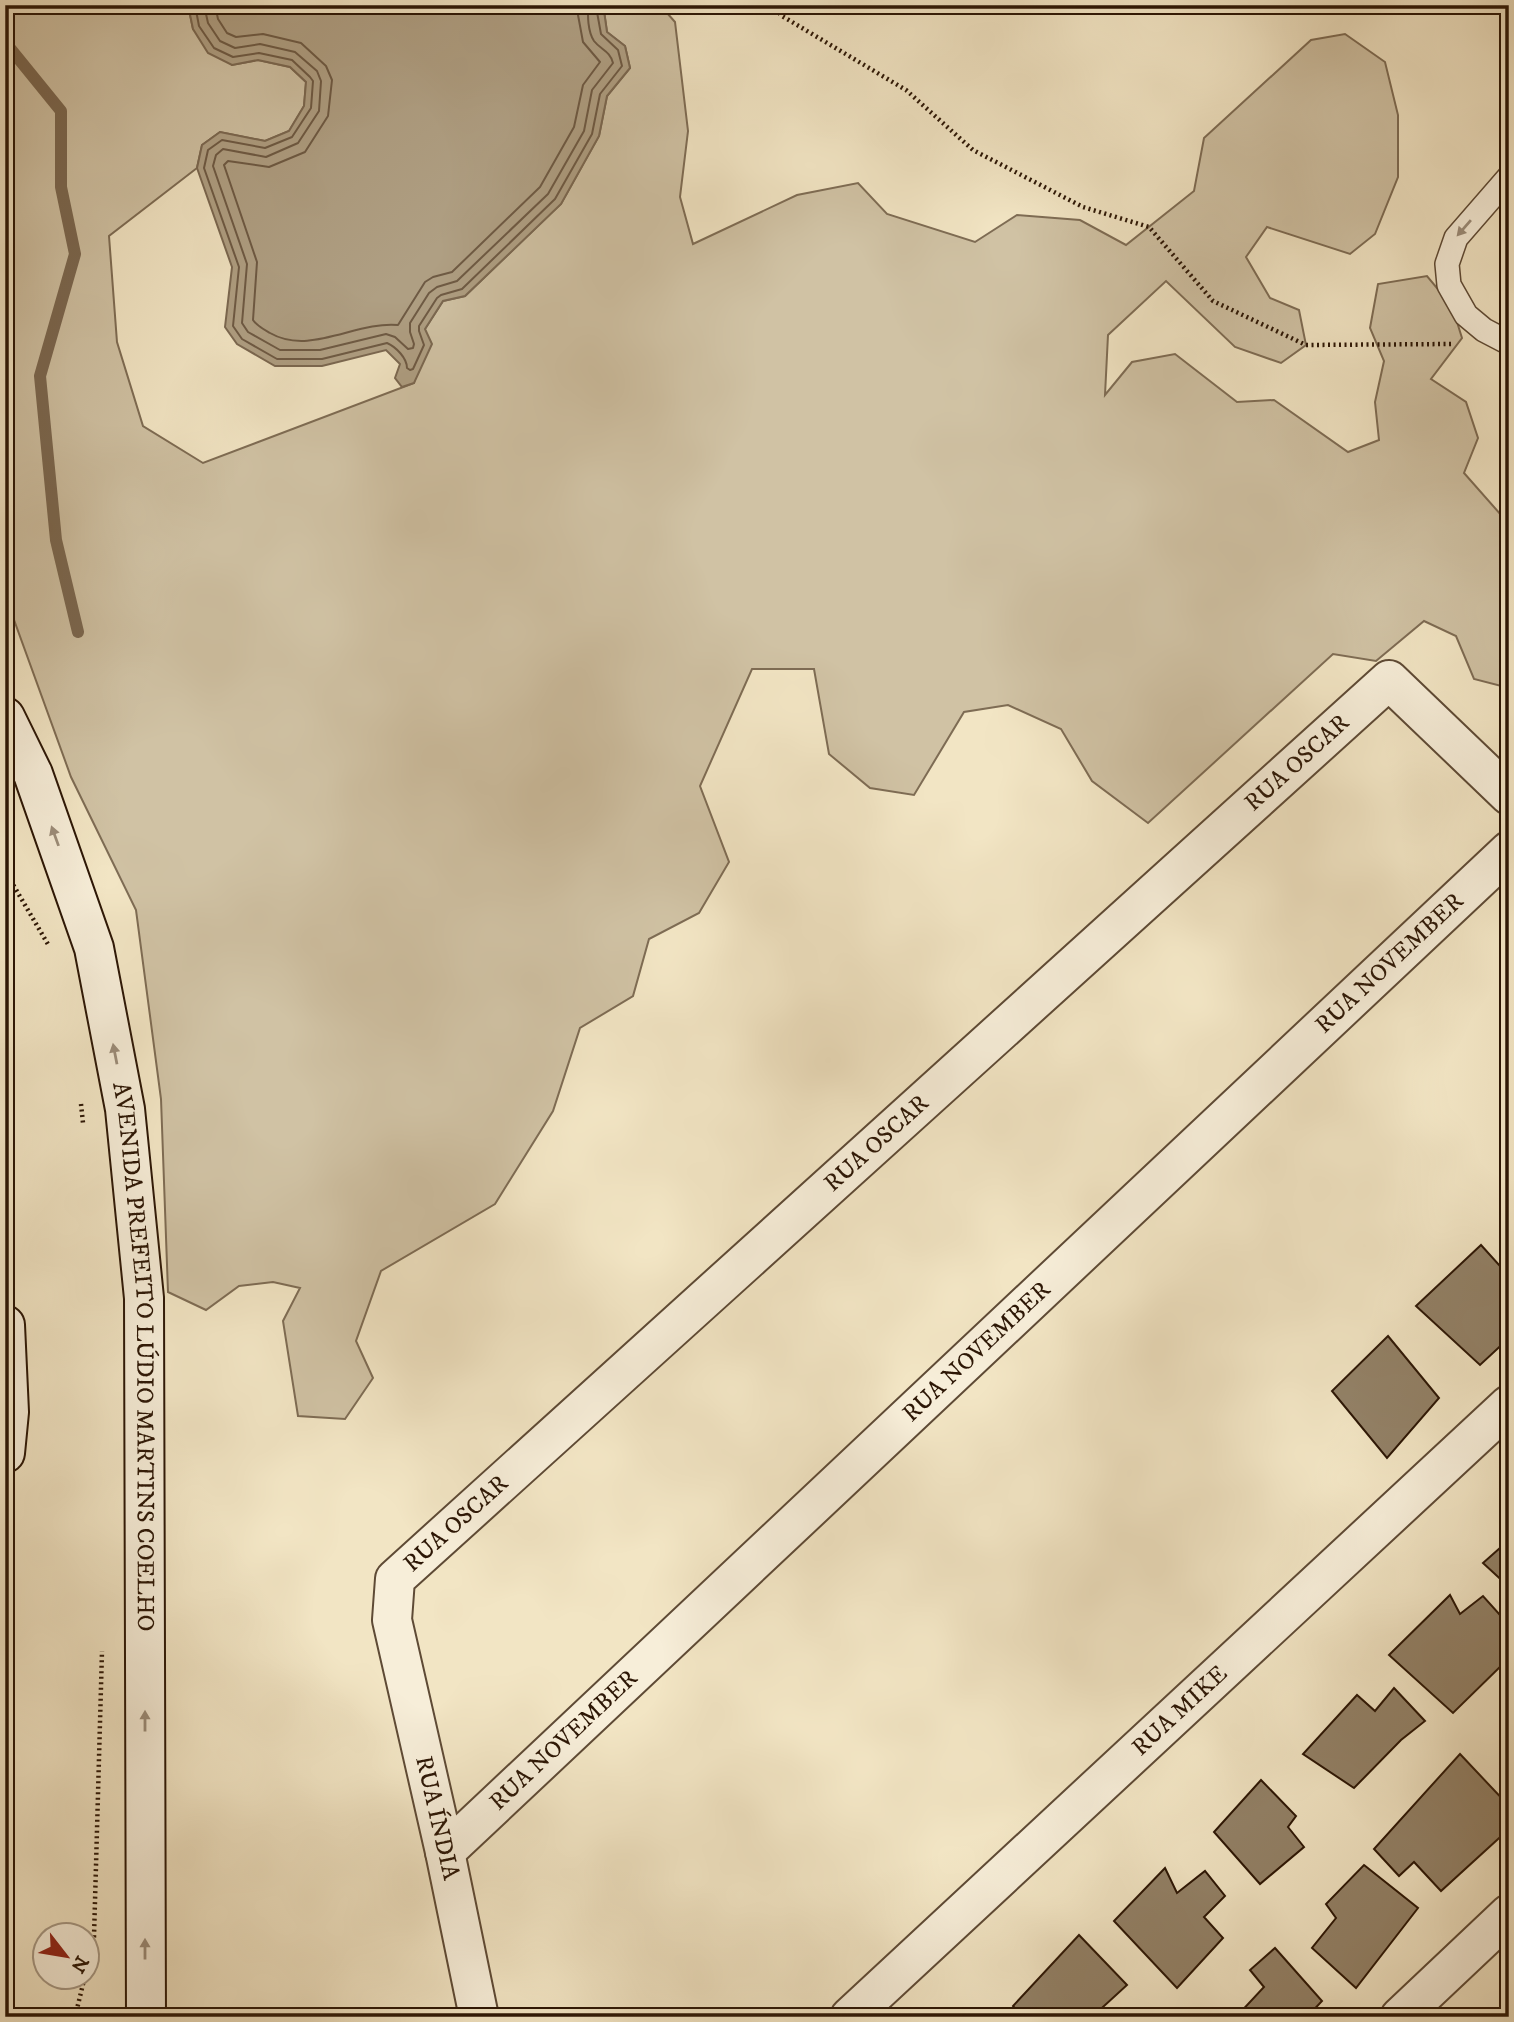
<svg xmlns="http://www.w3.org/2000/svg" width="1514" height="2022" viewBox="0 0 1514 2022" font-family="'IM FELL DW Pica',serif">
	<rect width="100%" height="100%" fill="#f2e5c4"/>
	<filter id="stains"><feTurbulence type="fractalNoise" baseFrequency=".00286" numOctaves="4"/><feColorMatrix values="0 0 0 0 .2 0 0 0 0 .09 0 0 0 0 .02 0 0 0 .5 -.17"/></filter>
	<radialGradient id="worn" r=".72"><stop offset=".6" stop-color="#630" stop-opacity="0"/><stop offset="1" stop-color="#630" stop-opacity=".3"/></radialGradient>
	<!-- green -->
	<path fill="#d0c2a4" stroke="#7e6c54" stroke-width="2" d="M 5,5 L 188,5 L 193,29 L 232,65 L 258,60 L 290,67 L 306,82 L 304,106 L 289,131 L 265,141 L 220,132 L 202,145 L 197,168 L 109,236 L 117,342 L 143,426 L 203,463 L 414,383 L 425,329 L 443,301 L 465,296 L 561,204 L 599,136 L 607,96 L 630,68 L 625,46 L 607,32 L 604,11 L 607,5 L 660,5 L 675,22 L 688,131 L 680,197 L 693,244 L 797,195 L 858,183 L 887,214 L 975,242 L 1017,215 L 1080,220 L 1126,245 L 1194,191 L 1204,138 L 1311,40 L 1345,34 L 1385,62 L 1398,115 L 1398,177 L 1375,234 L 1350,254 L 1267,227 L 1246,257 L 1270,298 L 1299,310 L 1306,345 L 1281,363 L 1235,347 L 1166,281 L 1108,335 L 1105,395 L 1132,362 L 1175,354 L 1237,402 L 1274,400 L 1348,452 L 1379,440 L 1375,402 L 1384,361 L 1370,328 L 1378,284 L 1427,276 L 1452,306 L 1462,338 L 1431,379 L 1466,402 L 1478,438 L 1464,473 L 1509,524 L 1509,688 L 1474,679 L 1456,636 L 1424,621 L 1376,661 L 1333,654 L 1148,823 L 1092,781 L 1061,729 L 1008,705 L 964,712 L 914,795 L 870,788 L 829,754 L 814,669 L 752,669 L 700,786 L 729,862 L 699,913 L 649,939 L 633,996 L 580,1028 L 553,1111 L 495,1204 L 381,1271 L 356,1341 L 373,1378 L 345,1419 L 298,1416 L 283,1321 L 300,1288 L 273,1282 L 239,1286 L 206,1310 L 168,1292 L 161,1099 L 136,910 L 71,777 L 5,595 Z"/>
	<!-- water -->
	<path fill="#af9f83" stroke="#7b6851" stroke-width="2" d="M 188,5 L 607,5 L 604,11 L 607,32 L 625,46 L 630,68 L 607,96 L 599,136 L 561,204 L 465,296 L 443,301 L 425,329 L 432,344 L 414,383 L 402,387 L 395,378 L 400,364 L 386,350 L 322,366 L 275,366 L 237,344 L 225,327 L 232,267 L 197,168 L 202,145 L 220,132 L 265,141 L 289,131 L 304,106 L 306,82 L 290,67 L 258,60 L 232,65 L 208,53 L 193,29 Z"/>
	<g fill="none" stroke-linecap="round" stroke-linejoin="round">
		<!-- shore -->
		<g stroke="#6e5a44" stroke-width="2">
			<path d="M 195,5 L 199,26 L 214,48 L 233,57 L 259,53 L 292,60 L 310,77 L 313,81 L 311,108 L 292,137 L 265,148 L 222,140 L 208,150 L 204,168 L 239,267 L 233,326 L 242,339 L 277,359 L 322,359 L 387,343 C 396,347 407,358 407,368 L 410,370 L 413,369 L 424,345 L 419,331 L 419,326 L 437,298 L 441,295 L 462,289 L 555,199 L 592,134 L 600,94 L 622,66 L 618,50 L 601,34 L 597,12 L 599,5"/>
			<path d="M 204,5 L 208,23 L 220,41 L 235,48 L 260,44 L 295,52 L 317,71 L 321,81 L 319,111 L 298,143 L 266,157 L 223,149 L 216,155 L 213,166 L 247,264 L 242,323 L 248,332 L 280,350 L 320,350 L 386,334 L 395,337 L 408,349 L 413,348 L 414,344 L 410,332 L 410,323 L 429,293 L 437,287 L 457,281 L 548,194 L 584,131 L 592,90 L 613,63 C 610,51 601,50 594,41 C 588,32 587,15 589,5"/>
			<path d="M 215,5 L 218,19 L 227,33 L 236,37 L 263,34 L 301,43 L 326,66 L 332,80 L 328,116 L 305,152 L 269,167 L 228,161 L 224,165 L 257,262 L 253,320 C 257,326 263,329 270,333 C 310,356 356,321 398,325 L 425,282 L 433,277 L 452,272 L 540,187 L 574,127 L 583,85 L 600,62 L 583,42 L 578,15 L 578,5"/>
		</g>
		<!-- stream -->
		<path stroke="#7b6851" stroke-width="12" d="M 5,31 L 9,47 L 61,111 L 61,187 L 75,254 L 40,376 L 56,540 L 78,632"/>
	</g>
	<!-- building -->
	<g fill="#938268" stroke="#2c1605" stroke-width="2">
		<path d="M 1481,1245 L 1509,1276 L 1509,1338 L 1480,1365 L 1416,1306 Z"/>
		<path d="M 1388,1336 L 1439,1398 L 1387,1458 L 1332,1391 Z"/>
		<path d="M 1509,1540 L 1509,1587 L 1483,1563 Z"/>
		<path d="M 1450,1595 L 1460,1614 L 1483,1596 L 1509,1625 L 1509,1664 L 1505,1662 L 1453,1713 L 1389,1655 Z"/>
		<path d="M 1394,1688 L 1425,1721 L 1401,1740 L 1354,1788 L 1303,1754 L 1357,1695 L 1375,1711 Z"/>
		<path d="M 1460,1754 L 1509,1806 L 1509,1829 L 1441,1891 L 1414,1862 L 1399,1876 L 1374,1849 Z"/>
		<path d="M 1261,1780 L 1296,1816 L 1288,1827 L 1304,1847 L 1260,1884 L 1214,1832 Z"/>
		<path d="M 1364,1865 L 1418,1908 L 1356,1988 L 1312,1948 L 1336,1918 L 1326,1904 Z"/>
		<path d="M 1165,1868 L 1177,1893 L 1205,1871 L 1225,1896 L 1204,1917 L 1223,1938 L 1177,1988 L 1114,1921 Z"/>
		<path d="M 1079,1935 L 1127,1985 L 1092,2017 L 1022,2017 L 1013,2006 Z"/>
		<path d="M 1275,1948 L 1322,2001 L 1307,2017 L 1236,2017 L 1264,1987 L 1250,1970 Z"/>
	</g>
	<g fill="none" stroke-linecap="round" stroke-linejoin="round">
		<!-- lane casing -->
		<g stroke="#5e4a35" stroke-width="26">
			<path id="lane" d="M 1509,177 L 1456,238 L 1447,264 L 1449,285 L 1466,315 L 1484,330 L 1509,343"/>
		</g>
		<!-- street casing -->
		<g stroke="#5e4a35" stroke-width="42">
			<g id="street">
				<path id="s1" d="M 445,1852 L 1509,851"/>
				<path id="s2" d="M 479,2017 L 445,1852 L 392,1620 L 395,1579 L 1389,680 L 1509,795"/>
				<path id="s3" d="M 850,2017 L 1509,1405"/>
				<path d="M 1400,2017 L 1509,1914"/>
			</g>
		</g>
		<!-- secondary casing -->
		<g stroke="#2c1605" stroke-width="42">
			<g id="secondary">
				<path id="s4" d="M 5,717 L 33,774 L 94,948 L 125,1109 L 144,1298 L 146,2017"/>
				<path d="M 5,1325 L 9,1412 L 5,1453"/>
			</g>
		</g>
		<!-- path -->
		<g stroke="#2c1605" stroke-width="4.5" stroke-dasharray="2 3.5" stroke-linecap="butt">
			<path d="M 771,5 L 782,16 L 906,90 L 973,150 L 1083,207 L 1149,227 L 1213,301 L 1306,345 L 1452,344"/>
			<path d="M 5,871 L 49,946"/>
			<path d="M 81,1104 L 83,1123"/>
			<path d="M 88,1964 L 94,1937 L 102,1651"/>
			<path d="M 75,2017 L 85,1976"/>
		</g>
		<!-- lane -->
		<use href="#lane" stroke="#f7eed9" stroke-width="23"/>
		<!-- street -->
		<use href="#street" stroke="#f7eed9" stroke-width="38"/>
		<!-- secondary -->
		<use href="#secondary" stroke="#f7eed9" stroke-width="38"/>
	</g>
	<!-- one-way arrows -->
	<defs><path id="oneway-solid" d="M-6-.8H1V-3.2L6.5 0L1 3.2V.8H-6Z" transform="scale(1.75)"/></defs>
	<g fill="#9c8d7a">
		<use href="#oneway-solid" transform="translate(1464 228) rotate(131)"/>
		<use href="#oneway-solid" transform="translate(55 836) rotate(-110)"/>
		<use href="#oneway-solid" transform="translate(115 1054) rotate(-101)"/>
		<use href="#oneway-solid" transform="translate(145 1721) rotate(-90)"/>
		<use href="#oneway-solid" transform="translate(145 1949) rotate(-90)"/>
	</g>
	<g text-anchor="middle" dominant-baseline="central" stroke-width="5" stroke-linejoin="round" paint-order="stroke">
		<!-- street labels -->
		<g font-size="24" fill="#2c1605" stroke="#f7eed9">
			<text stroke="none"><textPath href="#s2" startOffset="1664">RUA OSCAR</textPath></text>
			<text stroke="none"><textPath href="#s1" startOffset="1297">RUA NOVEMBER</textPath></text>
			<text stroke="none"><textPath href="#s2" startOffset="1097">RUA OSCAR</textPath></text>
			<text stroke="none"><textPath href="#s1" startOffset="730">RUA NOVEMBER</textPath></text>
			<text stroke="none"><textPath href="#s4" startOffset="660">AVENIDA PREFEITO LÚDIO MARTINS COELHO</textPath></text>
			<text stroke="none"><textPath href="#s2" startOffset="530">RUA OSCAR</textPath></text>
			<text stroke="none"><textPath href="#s3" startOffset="450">RUA MIKE</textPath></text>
			<text stroke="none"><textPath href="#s1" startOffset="163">RUA NOVEMBER</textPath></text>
			<text transform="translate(437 1818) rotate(77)">RUA ÍNDIA</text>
		</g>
	</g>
	<!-- margin -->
	<rect width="1514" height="2022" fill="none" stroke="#f2e5c4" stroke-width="28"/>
	<rect x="7" y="7" width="1500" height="2008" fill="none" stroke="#2c1605" stroke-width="3.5"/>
	<rect x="14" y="14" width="1486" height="1994" fill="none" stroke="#2c1605" stroke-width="2"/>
	<!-- north arrow -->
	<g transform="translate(66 1956) rotate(121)"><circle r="33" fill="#f7eed9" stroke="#a69884" stroke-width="2"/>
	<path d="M0-5L12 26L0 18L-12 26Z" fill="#8f2418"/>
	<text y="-10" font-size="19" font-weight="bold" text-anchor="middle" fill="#2c1605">N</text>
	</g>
	<rect width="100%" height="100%" filter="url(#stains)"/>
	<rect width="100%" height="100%" fill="url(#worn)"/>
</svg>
